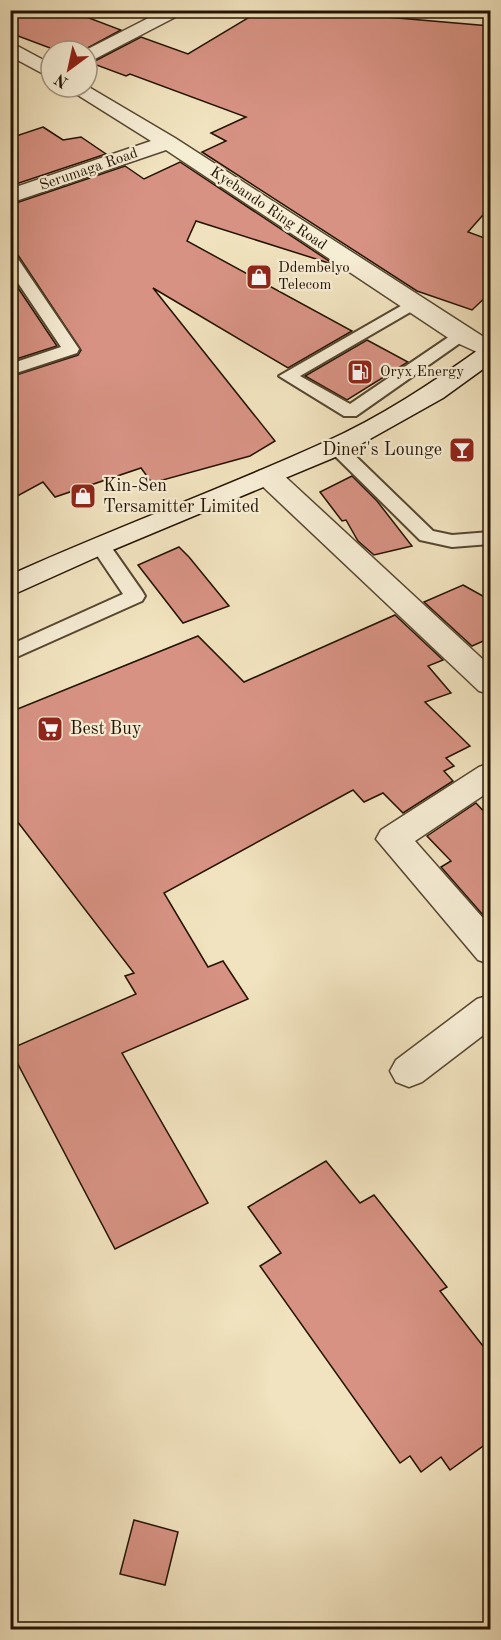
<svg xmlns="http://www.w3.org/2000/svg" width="501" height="1640" viewBox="0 0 501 1640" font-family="'Old Standard TT',serif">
	<rect width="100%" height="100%" fill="#f1e3bf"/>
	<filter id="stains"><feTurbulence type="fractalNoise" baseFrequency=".00333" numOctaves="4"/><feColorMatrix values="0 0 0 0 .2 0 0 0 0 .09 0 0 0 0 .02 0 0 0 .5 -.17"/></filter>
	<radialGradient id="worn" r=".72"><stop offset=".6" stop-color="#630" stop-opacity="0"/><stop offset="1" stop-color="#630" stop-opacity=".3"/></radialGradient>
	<!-- building -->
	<g fill="#d79283" stroke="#231200" stroke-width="1.5">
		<path d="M 10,10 L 68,10 L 121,30 L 82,51 L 58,51 L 10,33 Z"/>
		<path d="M 261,10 L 305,10 L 490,26 L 490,207 L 468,232 L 490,240 L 490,293 L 472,310 L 417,291 L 202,152 L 226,141 L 211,133 L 246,117 L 130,74 L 126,76 L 91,63 L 141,37 L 188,54 Z"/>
		<path d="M 43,127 L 63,140 L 81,137 L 106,154 L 10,186 L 10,138 Z"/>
		<path d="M 180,162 L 335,265 L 196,221 L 187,241 L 352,331 L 288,368 L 153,288 L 275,441 L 250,456 L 152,483 L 141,468 L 55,497 L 43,482 L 10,500 L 10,377 L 78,355 L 81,350 L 18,255 L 10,252 L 10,205 L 125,166 L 144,179 Z"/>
		<path d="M 10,276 L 57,346 L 10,361 Z"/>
		<path d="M 367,340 L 408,362 L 347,400 L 305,376 Z"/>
		<path d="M 352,476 L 377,501 L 412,546 L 374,555 L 358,541 L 346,520 L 342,521 L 320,492 Z"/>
		<path d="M 179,547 L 189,557 L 229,606 L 183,623 L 138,565 Z"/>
		<path d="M 463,585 L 490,600 L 490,638 L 472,646 L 424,602 Z"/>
		<path d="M 395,615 L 443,660 L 428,666 L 451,693 L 425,702 L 470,746 L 446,758 L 454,766 L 444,771 L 453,781 L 403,813 L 383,793 L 364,802 L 353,790 L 164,893 L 208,967 L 223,961 L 248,999 L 122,1053 L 208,1203 L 115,1249 L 10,1049 L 136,994 L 125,976 L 134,973 L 10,812 L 10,712 L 198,636 L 244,682 Z"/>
		<path d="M 476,803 L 490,818 L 490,923 L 441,867 L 451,861 L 427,836 Z"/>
		<path d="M 326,1161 L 360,1203 L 374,1195 L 447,1287 L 440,1291 L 490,1355 L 490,1441 L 450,1470 L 441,1457 L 421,1472 L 410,1456 L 400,1463 L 260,1266 L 281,1253 L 248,1207 Z"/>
		<path d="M 134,1520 L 178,1532 L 165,1585 L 120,1574 Z"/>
	</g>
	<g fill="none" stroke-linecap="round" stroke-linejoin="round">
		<!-- service casing -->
		<g stroke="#564630" stroke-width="4">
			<g id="service">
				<path d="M 10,254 L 16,256 L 79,349 L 77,353 L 10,375 L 10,364 L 61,347 L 10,271 Z"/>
				<path d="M 413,299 L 421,304 L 419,307 L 300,376 L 350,404 L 456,332 L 462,331 L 470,336 L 356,416 L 344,416 L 279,376 Z"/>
				<path d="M 336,442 L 342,443 L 433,531 L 452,535 L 490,532 L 490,544 L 452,547 L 420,540 L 330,451 L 327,447 L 330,443 Z"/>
				<path d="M 100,539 L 107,541 L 142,591 L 145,596 L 142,601 L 10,660 L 10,645 L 123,594 L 90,545 L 93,541 Z"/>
			</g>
		</g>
		<!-- minor casing -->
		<g stroke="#564630" stroke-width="3">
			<g id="minor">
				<path d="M 164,10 L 189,10 L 87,63 L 87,51 L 84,51 Z"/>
				<path d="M 10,42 L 51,64 L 51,78 L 10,56 Z"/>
				<path d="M 87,86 L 175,138 L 490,341 L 490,358 L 453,341 L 166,150 L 10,203 L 10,189 L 151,141 L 65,87 Z"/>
				<path d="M 269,469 L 279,471 L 490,666 L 490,694 L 479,691 L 259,483 L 256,477 L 259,471 Z"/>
				<path d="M 490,763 L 490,791 L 415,841 L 490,926 L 490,964 L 478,960 L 376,839 L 381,830 L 479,767 Z"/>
				<path d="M 490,995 L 490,1030 L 422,1082 L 409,1087 L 396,1082 L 390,1071 L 396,1060 L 477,999 Z"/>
			</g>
		</g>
		<!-- secondary casing -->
		<g stroke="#231200" stroke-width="3">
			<path id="secondary" d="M 490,346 L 490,364 L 443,398 L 345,453 L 110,551 L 10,596 L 10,575 C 114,528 222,489 325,442 C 381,417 432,383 481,348 Z"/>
		</g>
		<!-- service -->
		<use href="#service" fill="#f6edd5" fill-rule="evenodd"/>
		<!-- minor -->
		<use href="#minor" fill="#f6edd5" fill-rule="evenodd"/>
		<!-- secondary -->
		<use href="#secondary" fill="#f6edd5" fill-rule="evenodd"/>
	</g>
	<!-- icons -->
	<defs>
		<g id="shop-square" transform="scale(1.35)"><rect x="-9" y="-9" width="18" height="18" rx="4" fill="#8f2418" stroke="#f6edd5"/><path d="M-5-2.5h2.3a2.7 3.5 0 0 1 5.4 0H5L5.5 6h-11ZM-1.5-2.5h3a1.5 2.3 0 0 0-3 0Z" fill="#fff"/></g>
		<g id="fuel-square" transform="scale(1.35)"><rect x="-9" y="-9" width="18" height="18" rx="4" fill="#8f2418" stroke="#f6edd5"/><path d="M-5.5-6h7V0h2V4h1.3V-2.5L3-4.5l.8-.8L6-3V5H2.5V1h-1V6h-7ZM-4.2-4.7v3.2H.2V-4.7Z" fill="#fff"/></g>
		<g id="bar-square" transform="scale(1.35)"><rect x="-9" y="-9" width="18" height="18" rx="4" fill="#8f2418" stroke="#f6edd5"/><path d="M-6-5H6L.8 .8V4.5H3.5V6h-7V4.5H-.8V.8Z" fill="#fff"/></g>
		<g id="supermarket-square" transform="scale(1.35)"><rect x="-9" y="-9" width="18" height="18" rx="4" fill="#8f2418" stroke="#f6edd5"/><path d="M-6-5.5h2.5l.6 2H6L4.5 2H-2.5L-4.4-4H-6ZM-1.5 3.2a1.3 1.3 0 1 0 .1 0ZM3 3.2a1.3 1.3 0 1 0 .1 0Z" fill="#fff"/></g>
	</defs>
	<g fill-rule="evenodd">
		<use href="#shop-square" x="259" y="277"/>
		<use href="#fuel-square" x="360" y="372"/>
		<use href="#bar-square" x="462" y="450"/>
		<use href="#shop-square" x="83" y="496"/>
		<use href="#supermarket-square" x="50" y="729"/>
	</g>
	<g text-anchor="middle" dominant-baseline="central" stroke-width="4.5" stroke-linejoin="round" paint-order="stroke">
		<!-- far-street labels -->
		<g font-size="15" fill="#231200" stroke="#f6edd5">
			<text transform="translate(89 170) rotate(-19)">Serumaga Road</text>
			<text transform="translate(268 209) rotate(34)">Kyebando Ring Road</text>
		</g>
		<!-- far-poi labels -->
		<g font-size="15" fill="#231200" stroke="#f6edd5" text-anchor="start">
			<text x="278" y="268">Ddembelyo<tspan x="278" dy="17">Telecom</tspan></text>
			<text x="380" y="372">Oryx Energy</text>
		</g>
		<!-- poi labels -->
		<g font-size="18" fill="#231200" stroke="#f6edd5" text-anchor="start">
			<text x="442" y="450" text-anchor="end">Diner's Lounge</text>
			<text x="103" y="486">Kin-Sen<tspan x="103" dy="21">Tersamitter Limited</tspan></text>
			<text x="70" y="729">Best Buy</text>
		</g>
	</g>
	<!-- margin -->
	<rect width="501" height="1640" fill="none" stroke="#f1e3bf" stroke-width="36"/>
	<rect x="12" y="12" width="477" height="1616" fill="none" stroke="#231200" stroke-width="3"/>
	<rect x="18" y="18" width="465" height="1604" fill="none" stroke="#231200" stroke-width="1.5"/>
	<!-- north arrow -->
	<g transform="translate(69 69) rotate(213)"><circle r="28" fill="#f6edd5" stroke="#a29580" stroke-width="1.5"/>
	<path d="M0-4.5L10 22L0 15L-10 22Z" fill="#8f2418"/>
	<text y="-9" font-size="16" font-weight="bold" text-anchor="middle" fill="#231200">N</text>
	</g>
	<rect width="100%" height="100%" filter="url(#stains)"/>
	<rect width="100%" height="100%" fill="url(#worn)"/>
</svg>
